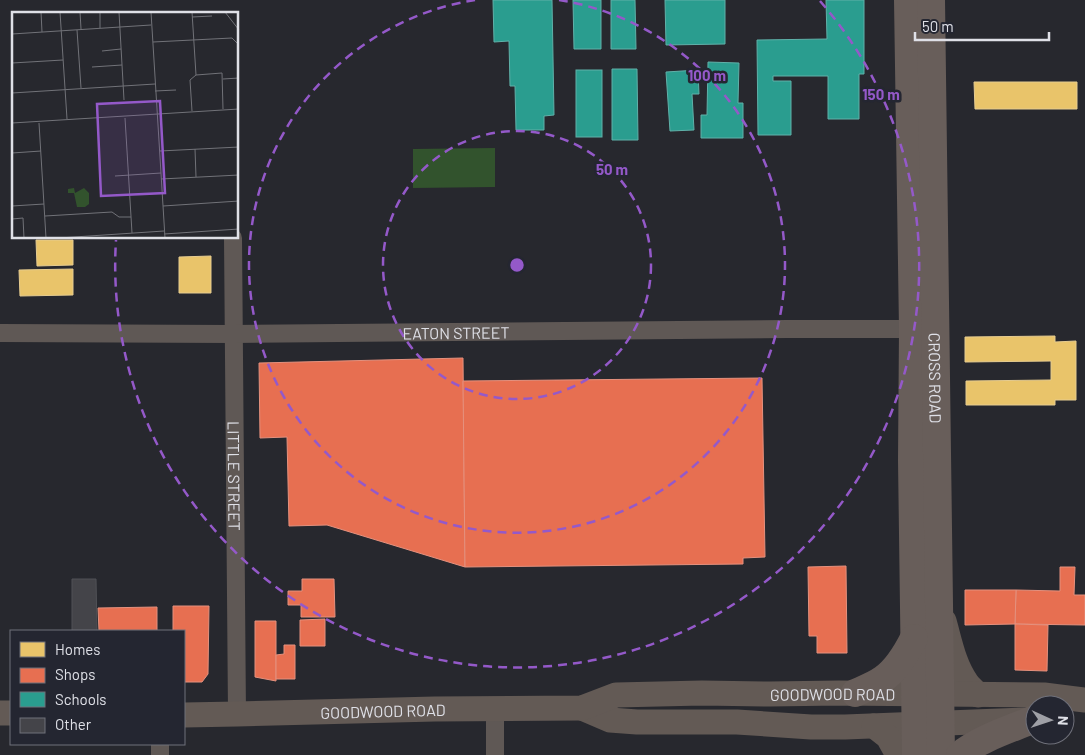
<svg xmlns="http://www.w3.org/2000/svg" width="1085" height="755" viewBox="0 0 1085 755" font-family="Barlow,sans-serif">
	<rect width="100%" height="100%" fill="#27282e"/>
	<!-- green -->
	<path fill="#32532d" d="M 495,148 L 495,187 L 413,188 L 413,149 Z"/>
	<!-- homes -->
	<g fill="#e9c46a" stroke="#e6cc90">
		<path d="M 974,82 L 1077,82 L 1077,109 L 975,109 Z"/>
		<path d="M 36,240 L 73,240 L 73,265 L 37,266 Z"/>
		<path d="M 211,256 L 211,293 L 179,293 L 179,257 Z"/>
		<path d="M 73,269 L 73,295 L 20,296 L 19,270 Z"/>
		<path d="M 1055,336 L 1055,342 L 1076,341 L 1076,400 L 1055,400 L 1055,405 L 966,405 L 966,381 L 1051,380 L 1051,361 L 965,362 L 965,337 Z"/>
	</g>
	<!-- shops -->
	<g fill="#e76f51" stroke="#e5917e">
		<path d="M 463,358 L 465,567 L 327,525 L 289,526 L 287,437 L 260,438 L 259,363 Z"/>
		<path d="M 762,378 L 765,557 L 743,558 L 743,564 L 465,567 L 463,381 Z"/>
		<path d="M 846,566 L 847,653 L 817,653 L 817,636 L 809,636 L 808,567 Z"/>
		<path d="M 1060,567 L 1075,567 L 1074,595 L 1085,595 L 1085,625 L 1015,624 L 1016,590 L 1060,591 Z"/>
		<path d="M 302,579 L 334,579 L 335,617 L 301,617 L 301,605 L 288,605 L 288,591 L 302,591 Z"/>
		<path d="M 965,590 L 1016,590 L 1015,624 L 965,625 Z"/>
		<path d="M 173,606 L 209,606 L 208,674 L 202,682 L 184,682 L 184,631 L 173,631 Z"/>
		<path d="M 157,607 L 157,631 L 99,631 L 98,608 Z"/>
		<path d="M 325,619 L 325,646 L 300,646 L 300,620 Z"/>
		<path d="M 255,621 L 276,621 L 276,681 L 255,677 Z"/>
		<path d="M 1015,624 L 1048,625 L 1047,671 L 1015,670 Z"/>
		<path d="M 284,645 L 295,645 L 295,679 L 276,679 L 276,655 L 284,654 Z"/>
	</g>
	<!-- schools -->
	<g fill="#2a9d8f" stroke="#60b1a9">
		<path d="M 493,0 L 552,0 L 554,115 L 544,116 L 544,130 L 516,130 L 515,86 L 510,86 L 509,41 L 494,42 Z"/>
		<path d="M 573,0 L 601,0 L 601,49 L 574,49 Z"/>
		<path d="M 611,0 L 635,0 L 636,49 L 611,49 Z"/>
		<path d="M 665,0 L 725,0 L 725,44 L 666,45 Z"/>
		<path d="M 826,0 L 864,0 L 864,74 L 859,74 L 859,119 L 828,119 L 828,76 L 773,76 L 773,81 L 791,81 L 791,135 L 758,135 L 757,40 L 827,39 Z"/>
		<path d="M 708,62 L 739,63 L 738,103 L 743,103 L 743,138 L 701,138 L 701,115 L 707,115 Z"/>
		<path d="M 612,69 L 637,69 L 638,140 L 612,140 Z"/>
		<rect x="576" y="70" width="26" height="67"/>
		<path d="M 698,70 L 699,94 L 692,94 L 694,130 L 670,131 L 666,72 Z"/>
	</g>
	<!-- building -->
	<path fill="#444449" stroke="#505156" d="M 72,579 L 96,579 L 97,631 L 72,631 Z"/>
	<g fill="none" stroke-linecap="round" stroke-linejoin="round">
		<!-- street -->
		<g stroke="#5f5855" stroke-width="18">
			<path id="s1" d="M 233,238 L 237,714"/>
			<path id="s2" d="M 0,333 L 233,334 L 788,329 L 913,329"/>
			<path d="M 495,709 L 495,755"/>
			<path d="M 160,744 L 160,755"/>
		</g>
		<!-- secondary -->
		<g stroke="#635a55" stroke-width="25">
			<path d="M 944,621 C 950,642 954,665 967,683 C 970,687 975,691 978,695"/>
			<path d="M 582,708 L 610,720 L 637,722 L 737,722 L 811,727 L 845,727 L 1024,720"/>
			<path d="M 0,713 L 11,713"/>
			<path id="s3" d="M 184,715 L 237,714 L 435,709 L 582,708 L 616,695 L 702,693 L 770,694 L 839,693 L 1044,695 L 1085,700"/>
			<path d="M 874,726 L 888,737 L 898,755"/>
		</g>
		<!-- highway -->
		<g stroke="#685e5a" stroke-width="28">
			<path d="M 908,0 L 913,329 L 912,460 L 916,755"/>
			<path id="s4" d="M 931,0 L 941,755"/>
			<path d="M 855,693 C 864,689 875,685 883,679 C 896,670 907,652 914,638"/>
			<path d="M 960,755 C 977,740 1010,729 1032,720"/>
		</g>
	</g>
	<!-- distance rings -->
	<g fill="none" stroke="#9459c9" stroke-width="2.5" stroke-dasharray="9 6">
		<circle cx="517" cy="265" r="134"/>
		<path d="M559 0A268 268 0 1 1 475 0"/>
		<path d="M820 1A402 402 0 1 1 116 240"/>
	</g>
	<g text-anchor="middle" dominant-baseline="central" stroke-width="5" stroke-linejoin="round" paint-order="stroke">
		<!-- street labels -->
		<g font-size="16" fill="#dfe0e7" stroke="#242631">
			<text stroke="none"><textPath href="#s2" startOffset="456">EATON STREET</textPath></text>
			<text stroke="none"><textPath href="#s4" startOffset="378">CROSS ROAD</textPath></text>
			<text stroke="none"><textPath href="#s1" startOffset="238">LITTLE STREET</textPath></text>
			<text stroke="none"><textPath href="#s3" startOffset="651">GOODWOOD ROAD</textPath></text>
			<text stroke="none"><textPath href="#s3" startOffset="199">GOODWOOD ROAD</textPath></text>
		</g>
	</g>
	<!-- overview -->
	<g transform="translate(12 12)">
		<rect width="226" height="226" fill="#27282e"/>
		<path d="M 62,176 L 63,181 L 72,176 L 77,181 L 77,192 L 73,195 L 65,195 L 62,181 L 56,181 L 56,177 Z" fill="#32532d"/>
		<path fill="none" stroke="#717278" stroke-width="1" d="M 29,0 L 30,20M 48,0 L 55,107M 68,0 L 69,17M 88,0 L 88,16M 107,0 L 112,88M 139,0 L 153,226M 213,0 L 227,18M 180,5 L 200,4M 65,18 L 69,76M 0,22 L 139,13M 141,30 L 220,26 L 227,33M 90,39 L 109,37M 0,51 L 51,48M 80,55 L 110,53M 184,63 L 210,61 L 211,97M 211,67 L 227,66M 143,79 L 164,78M 0,81 L 143,72M 180,99 L 178,68 L 184,63 L 180,0M 113,106 L 120,221M 0,111 L 227,97M 27,111 L 34,226M 183,137 L 184,165M 148,139 L 227,135M 0,141 L 29,139M 103,164 L 149,161M 149,167 L 227,163M 0,194 L 32,192M 151,194 L 227,189M 33,204 L 100,200 L 107,205 L 119,205M 0,207 L 11,206 L 12,226M 152,222 L 227,217M 47,226 L 152,219"/>
		<path fill="#9459c9" fill-opacity="0.15" stroke="#9459c9" stroke-width="2.5" d="M 148,89 L 153,181 L 89,184 L 85,92 Z"/>
		<rect width="226" height="226" fill="none" stroke="#dfe0e7" stroke-width="2.5"/>
	</g>
	<circle cx="517" cy="265" r="8" fill="#9459c9" stroke="#242631" stroke-width="2.5"/>
	<g font-size="15" text-anchor="middle" font-weight="bold" fill="#9459c9" stroke="#242631" stroke-width="5" stroke-linejoin="round" paint-order="stroke">
		<text x="707" y="81">100 m</text>
		<text x="881" y="100">150 m</text>
		<text x="612" y="175">50 m</text>
	</g>
	<!-- legend -->
	<rect x="10" y="630" width="175" height="115" fill="#242631" stroke="#6f707a"/>
	<rect x="20" y="642" width="25" height="15" fill="#e9c46a" stroke="#6f707a"/>
	<text x="55" y="655" font-size="15" fill="#dfe0e7">Homes</text>
	<rect x="20" y="668" width="25" height="15" fill="#e76f51" stroke="#6f707a"/>
	<text x="55" y="680" font-size="15" fill="#dfe0e7">Shops</text>
	<rect x="20" y="692" width="25" height="15" fill="#2a9d8f" stroke="#6f707a"/>
	<text x="55" y="705" font-size="15" fill="#dfe0e7">Schools</text>
	<rect x="20" y="718" width="25" height="15" fill="#444449" stroke="#6f707a"/>
	<text x="55" y="730" font-size="15" fill="#dfe0e7">Other</text>
	<!-- north arrow -->
	<g transform="translate(1050 720) rotate(93)"><circle r="24" fill="#242631" stroke="#6f707a"/>
	<path d="M0-4L9 19L0 12L-9 19Z" fill="#9fa0a6"/>
	<text y="-8" font-size="14" font-weight="bold" text-anchor="middle" fill="#dfe0e7">N</text>
	</g>
	<!-- scale -->
	<path d="M915 32v8h134v-8" fill="none" stroke="#dfe0e7" stroke-width="2.5"/>
	<text x="922" y="32" font-size="15" fill="#dfe0e7" stroke="#242631" stroke-width="4" paint-order="stroke">50 m</text>
</svg>
